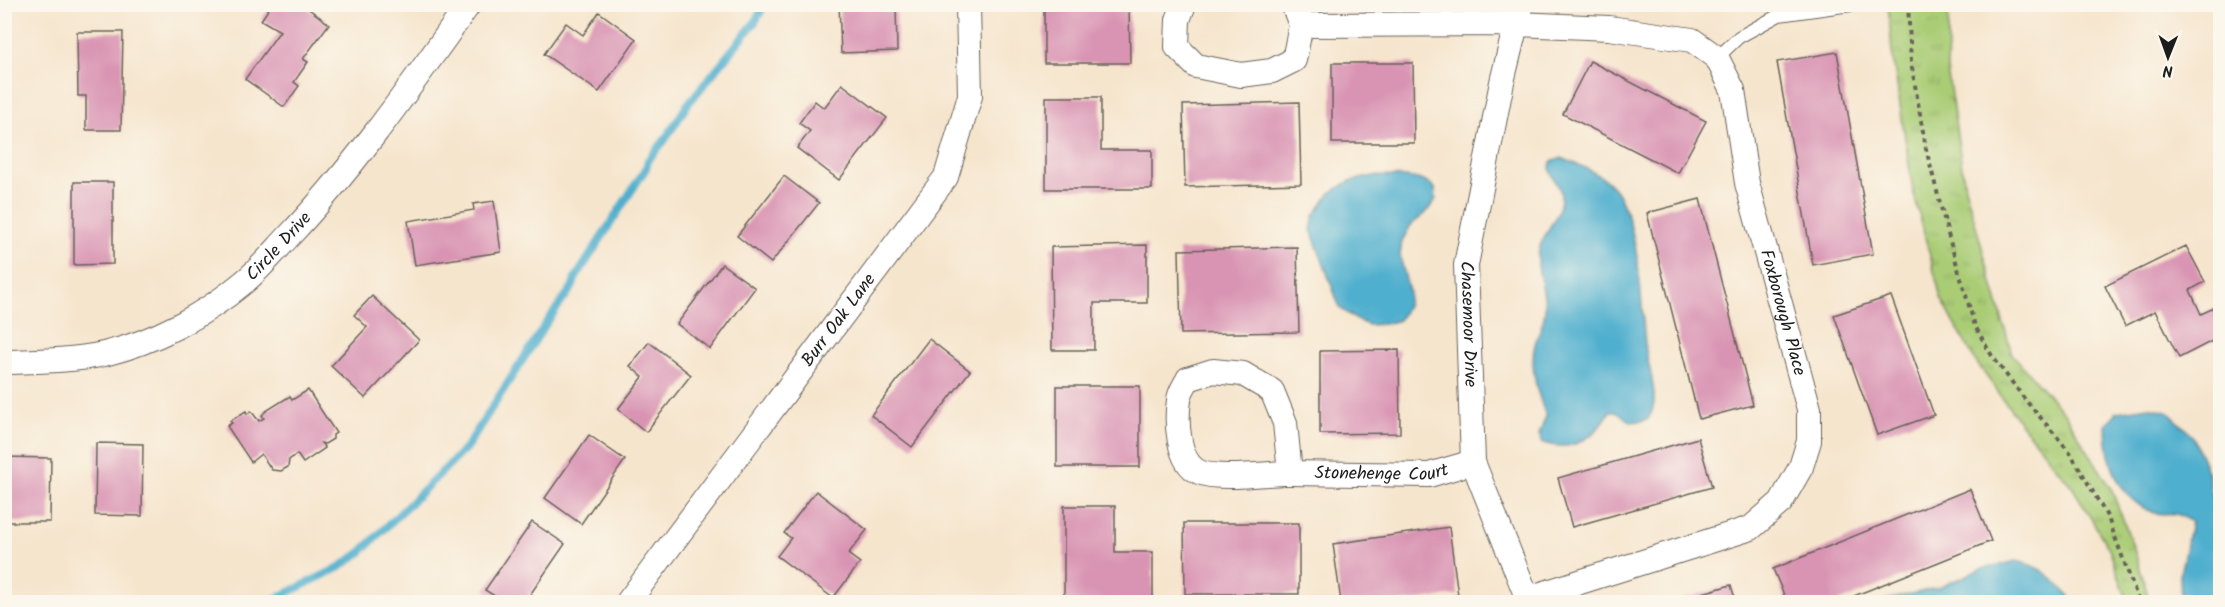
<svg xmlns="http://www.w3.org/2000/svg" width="2225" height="607" viewBox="0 0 2225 607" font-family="Kalam,sans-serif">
	<defs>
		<pattern id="grass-tufts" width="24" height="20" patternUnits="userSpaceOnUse" patternTransform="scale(1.5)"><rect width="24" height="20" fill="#a9cc75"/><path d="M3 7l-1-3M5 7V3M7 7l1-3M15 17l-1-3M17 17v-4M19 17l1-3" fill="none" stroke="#91af65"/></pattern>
	</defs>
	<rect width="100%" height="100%" fill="#fbf7ec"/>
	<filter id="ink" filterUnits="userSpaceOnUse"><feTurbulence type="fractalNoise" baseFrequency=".0167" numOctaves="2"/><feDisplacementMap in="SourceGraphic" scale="12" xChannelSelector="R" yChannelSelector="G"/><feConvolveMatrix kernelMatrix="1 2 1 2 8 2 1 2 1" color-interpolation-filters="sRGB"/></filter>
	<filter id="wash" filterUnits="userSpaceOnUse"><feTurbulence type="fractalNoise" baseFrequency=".008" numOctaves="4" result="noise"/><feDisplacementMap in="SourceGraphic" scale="24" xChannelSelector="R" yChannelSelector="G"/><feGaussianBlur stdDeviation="1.35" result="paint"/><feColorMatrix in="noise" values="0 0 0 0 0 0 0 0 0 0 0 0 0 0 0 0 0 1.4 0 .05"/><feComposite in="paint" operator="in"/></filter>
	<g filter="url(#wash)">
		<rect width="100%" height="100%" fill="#f6e5cd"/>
		<!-- grass -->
		<path fill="url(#grass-tufts)" stroke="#627448" stroke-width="1.5" d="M 1888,5 L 1949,5 L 1947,69 L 1965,187 L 2012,354 L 2065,414 L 2111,488 L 2134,549 L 2150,602 L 2128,602 L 2109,549 L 2073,488 L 2021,424 L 1974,359 L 1941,298 L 1913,191 L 1892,52 Z"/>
		<!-- water -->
		<g fill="#4fafce" stroke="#366675" stroke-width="1.5">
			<path d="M 1561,158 C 1577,163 1606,176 1616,191 C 1640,226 1641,301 1645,344 C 1647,363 1656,385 1654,403 C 1653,410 1651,415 1647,420 L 1631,422 L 1618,412 L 1610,412 C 1594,438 1574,453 1543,443 L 1539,435 L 1546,416 C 1538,395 1529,368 1535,344 C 1538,333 1545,321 1545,309 C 1546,290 1534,269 1539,250 C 1543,231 1562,217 1561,195 C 1560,181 1547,178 1551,162 Z"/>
			<path d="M 1374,176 C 1395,177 1419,174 1435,188 L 1436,199 L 1425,214 L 1411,225 L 1402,241 L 1400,256 L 1409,292 L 1408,304 L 1399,320 L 1385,324 L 1369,325 L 1358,321 L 1340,308 L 1311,230 L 1314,216 L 1330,193 L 1350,181 Z"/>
			<path d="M 2148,407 L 2167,411 L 2193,436 L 2208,474 L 2212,495 L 2220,506 L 2220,602 L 2181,602 L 2180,574 L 2191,522 C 2187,520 2183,516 2179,515 C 2171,512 2163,515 2155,513 C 2118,500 2106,461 2106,425 L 2117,412 Z"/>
			<path d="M 2016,561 C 2046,567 2055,581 2074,602 L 1878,602 L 1940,587 L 1981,569 Z"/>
		</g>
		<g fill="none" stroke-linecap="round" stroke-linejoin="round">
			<!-- stream -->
			<path stroke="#4fafce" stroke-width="8" d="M 269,602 L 340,567 L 361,552 L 466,448 L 545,325 L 573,286 L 575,279 L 646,168 L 648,160 L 664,141 L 688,104 L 755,22 L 765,4"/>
		</g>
		<g id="blocks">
			<!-- building -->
			<g fill="#d994b3">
				<path d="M 272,4 L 302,4 L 329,24 L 303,59 L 308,62 L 294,82 L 299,86 L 284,107 L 245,79 L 280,31 L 261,20 Z"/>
				<path d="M 839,4 L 896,4 L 897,51 L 841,53 Z"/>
				<path d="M 1044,4 L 1129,4 L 1130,63 L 1044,63 Z"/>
				<path d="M 599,12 L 636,39 L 599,92 L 544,54 L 566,23 L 583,35 Z"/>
				<path d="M 77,32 L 123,32 L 121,130 L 86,130 L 86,96 L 78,96 Z"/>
				<path d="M 1837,52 L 1873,254 L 1813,265 L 1777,62 Z"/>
				<path d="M 1590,61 L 1706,121 L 1678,173 L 1563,114 Z"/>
				<path d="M 1332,63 L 1413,63 L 1414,143 L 1332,143 Z"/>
				<path d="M 842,84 L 887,118 L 839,180 L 797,148 L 810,131 L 799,123 L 815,101 L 824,108 Z"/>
				<path d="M 1046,97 L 1101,97 L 1101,150 L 1152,150 L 1152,189 L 1046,189 Z"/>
				<path d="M 1299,102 L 1301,184 L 1185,187 L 1183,105 Z"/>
				<path d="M 784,176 L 819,203 L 771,263 L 737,236 Z"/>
				<path d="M 74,182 L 113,182 L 113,264 L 74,265 Z"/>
				<path d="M 1700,199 L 1753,405 L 1699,419 L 1647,213 Z"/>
				<path d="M 494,201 L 501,252 L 415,265 L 408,221 L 474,210 L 473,204 Z"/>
				<path d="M 1147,245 L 1147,303 L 1094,303 L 1094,350 L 1052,350 L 1051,247 Z"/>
				<path d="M 2186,246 L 2205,282 L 2190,290 L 2201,314 L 2218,306 L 2220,311 L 2220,337 L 2179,358 L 2155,311 L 2125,326 L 2105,286 Z"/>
				<path d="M 1297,247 L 1299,332 L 1181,334 L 1179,250 Z"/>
				<path d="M 722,264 L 755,288 L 710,349 L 677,324 Z"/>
				<path d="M 372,296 L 419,340 L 365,398 L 331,366 L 367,327 L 354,315 Z"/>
				<path d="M 1891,296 L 1934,415 L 1877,435 L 1834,315 Z"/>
				<path d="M 929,339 L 970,371 L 912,447 L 871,415 Z"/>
				<path d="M 649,342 L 691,375 L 646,432 L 618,409 L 643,377 L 630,366 Z"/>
				<path d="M 1399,350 L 1400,433 L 1320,434 L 1320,351 Z"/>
				<rect x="1057" y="386" width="83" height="81"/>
				<path d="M 308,390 L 336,433 L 333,435 L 333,439 L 325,444 L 321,443 L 325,448 L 303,463 L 297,454 L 289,460 L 288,467 L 281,471 L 272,470 L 261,454 L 251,462 L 227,426 L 232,423 L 230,421 L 246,411 L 247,414 L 251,411 L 259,421 L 264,418 L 262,415 L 266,411 L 290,396 L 292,400 Z"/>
				<path d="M 589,435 L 625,460 L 581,524 L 545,498 Z"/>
				<path d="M 1698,438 L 1712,487 L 1572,527 L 1558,478 Z"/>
				<path d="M 96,443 L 143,444 L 142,516 L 95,515 Z"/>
				<path d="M 4,457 L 51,458 L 50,522 L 4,522 Z"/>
				<path d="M 1970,489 L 1991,541 L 1839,602 L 1787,602 L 1773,569 Z"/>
				<path d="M 816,491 L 867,530 L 848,554 L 860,563 L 833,598 L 777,556 L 791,538 L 784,533 Z"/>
				<path d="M 1064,506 L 1115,506 L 1115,552 L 1153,552 L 1153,602 L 1064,602 Z"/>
				<path d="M 532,522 L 565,544 L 525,602 L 504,602 L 485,590 Z"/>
				<path d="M 1184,523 L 1299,523 L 1299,594 L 1185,594 Z"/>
				<path d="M 1449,527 L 1458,595 L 1403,602 L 1341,602 L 1333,544 Z"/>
				<path d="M 1731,585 L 1736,602 L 1670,602 Z"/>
			</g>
		</g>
	</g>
	<g filter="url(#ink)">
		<use href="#blocks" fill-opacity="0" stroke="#68625a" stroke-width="1.5"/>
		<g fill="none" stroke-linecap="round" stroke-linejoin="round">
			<!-- lane casing -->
			<g stroke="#68625a" stroke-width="14">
				<path id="lane" d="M 1717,58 L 1739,37 L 1779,15 L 1851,5"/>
			</g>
			<!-- street casing -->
			<g stroke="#68625a" stroke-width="26">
				<g id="street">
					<path d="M 1184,4 L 1178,20 L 1177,47 L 1196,66 L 1241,75 L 1272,71 L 1294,60 L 1301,25 L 1293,4"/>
					<path id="s1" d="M 1521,4 L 1502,82 L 1466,265 L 1473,462 L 1529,602"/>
					<path id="s2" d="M 1301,25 L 1517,24 L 1609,28 L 1692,40 L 1717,58 L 1733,90 L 1747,183 L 1809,409 L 1809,441 L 1801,467 L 1781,502 L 1751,528 L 1529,598"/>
					<path id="s3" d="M 4,362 C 37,361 72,361 104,354 C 154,342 205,315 244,282 C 260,269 274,252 288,237 C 356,165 412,84 469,4"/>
					<path id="s4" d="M 1290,473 L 1285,423 L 1272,391 L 1243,374 L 1213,371 L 1188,379 C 1185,385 1179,393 1179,400 C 1176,420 1177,462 1199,472 C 1217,480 1262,474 1283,473 L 1290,473 L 1429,475 L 1473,462"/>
					<path id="s5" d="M 628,602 L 946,177 L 970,96 L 968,4"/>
				</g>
			</g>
			<!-- path -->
			<path stroke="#68625a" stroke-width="4" stroke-dasharray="4.5 4.5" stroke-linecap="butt" d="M 1908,4 L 1911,62 L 1926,149 L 1949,238 L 1975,326 L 1992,356 L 2027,402 L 2070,452 L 2108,518 L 2139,602"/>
			<!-- lane -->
			<use href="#lane" stroke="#fff" stroke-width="12"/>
			<!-- street -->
			<use href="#street" stroke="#fff" stroke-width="24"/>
		</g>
	</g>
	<g text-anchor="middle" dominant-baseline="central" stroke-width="5" stroke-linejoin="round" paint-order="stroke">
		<!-- street labels -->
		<g font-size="18" fill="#1c1c1c" stroke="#fbf7ec">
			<text stroke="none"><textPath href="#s3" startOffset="309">Circle Drive</textPath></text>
			<text stroke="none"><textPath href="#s2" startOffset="687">Foxborough Place</textPath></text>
			<text stroke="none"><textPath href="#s5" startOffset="352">Burr Oak Lane</textPath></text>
			<text stroke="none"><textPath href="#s1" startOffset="326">Chasemoor Drive</textPath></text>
			<text stroke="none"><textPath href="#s4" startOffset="460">Stonehenge Court</textPath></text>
		</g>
	</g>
	<!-- margin -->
	<rect width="2225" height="607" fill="none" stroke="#fbf7ec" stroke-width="24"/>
	<!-- north arrow -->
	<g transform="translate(2168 57) rotate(181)" stroke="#fbf7ec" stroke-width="4.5" paint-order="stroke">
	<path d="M0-4.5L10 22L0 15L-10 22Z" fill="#1c1c1c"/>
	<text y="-9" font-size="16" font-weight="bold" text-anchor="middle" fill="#1c1c1c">N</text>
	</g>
</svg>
